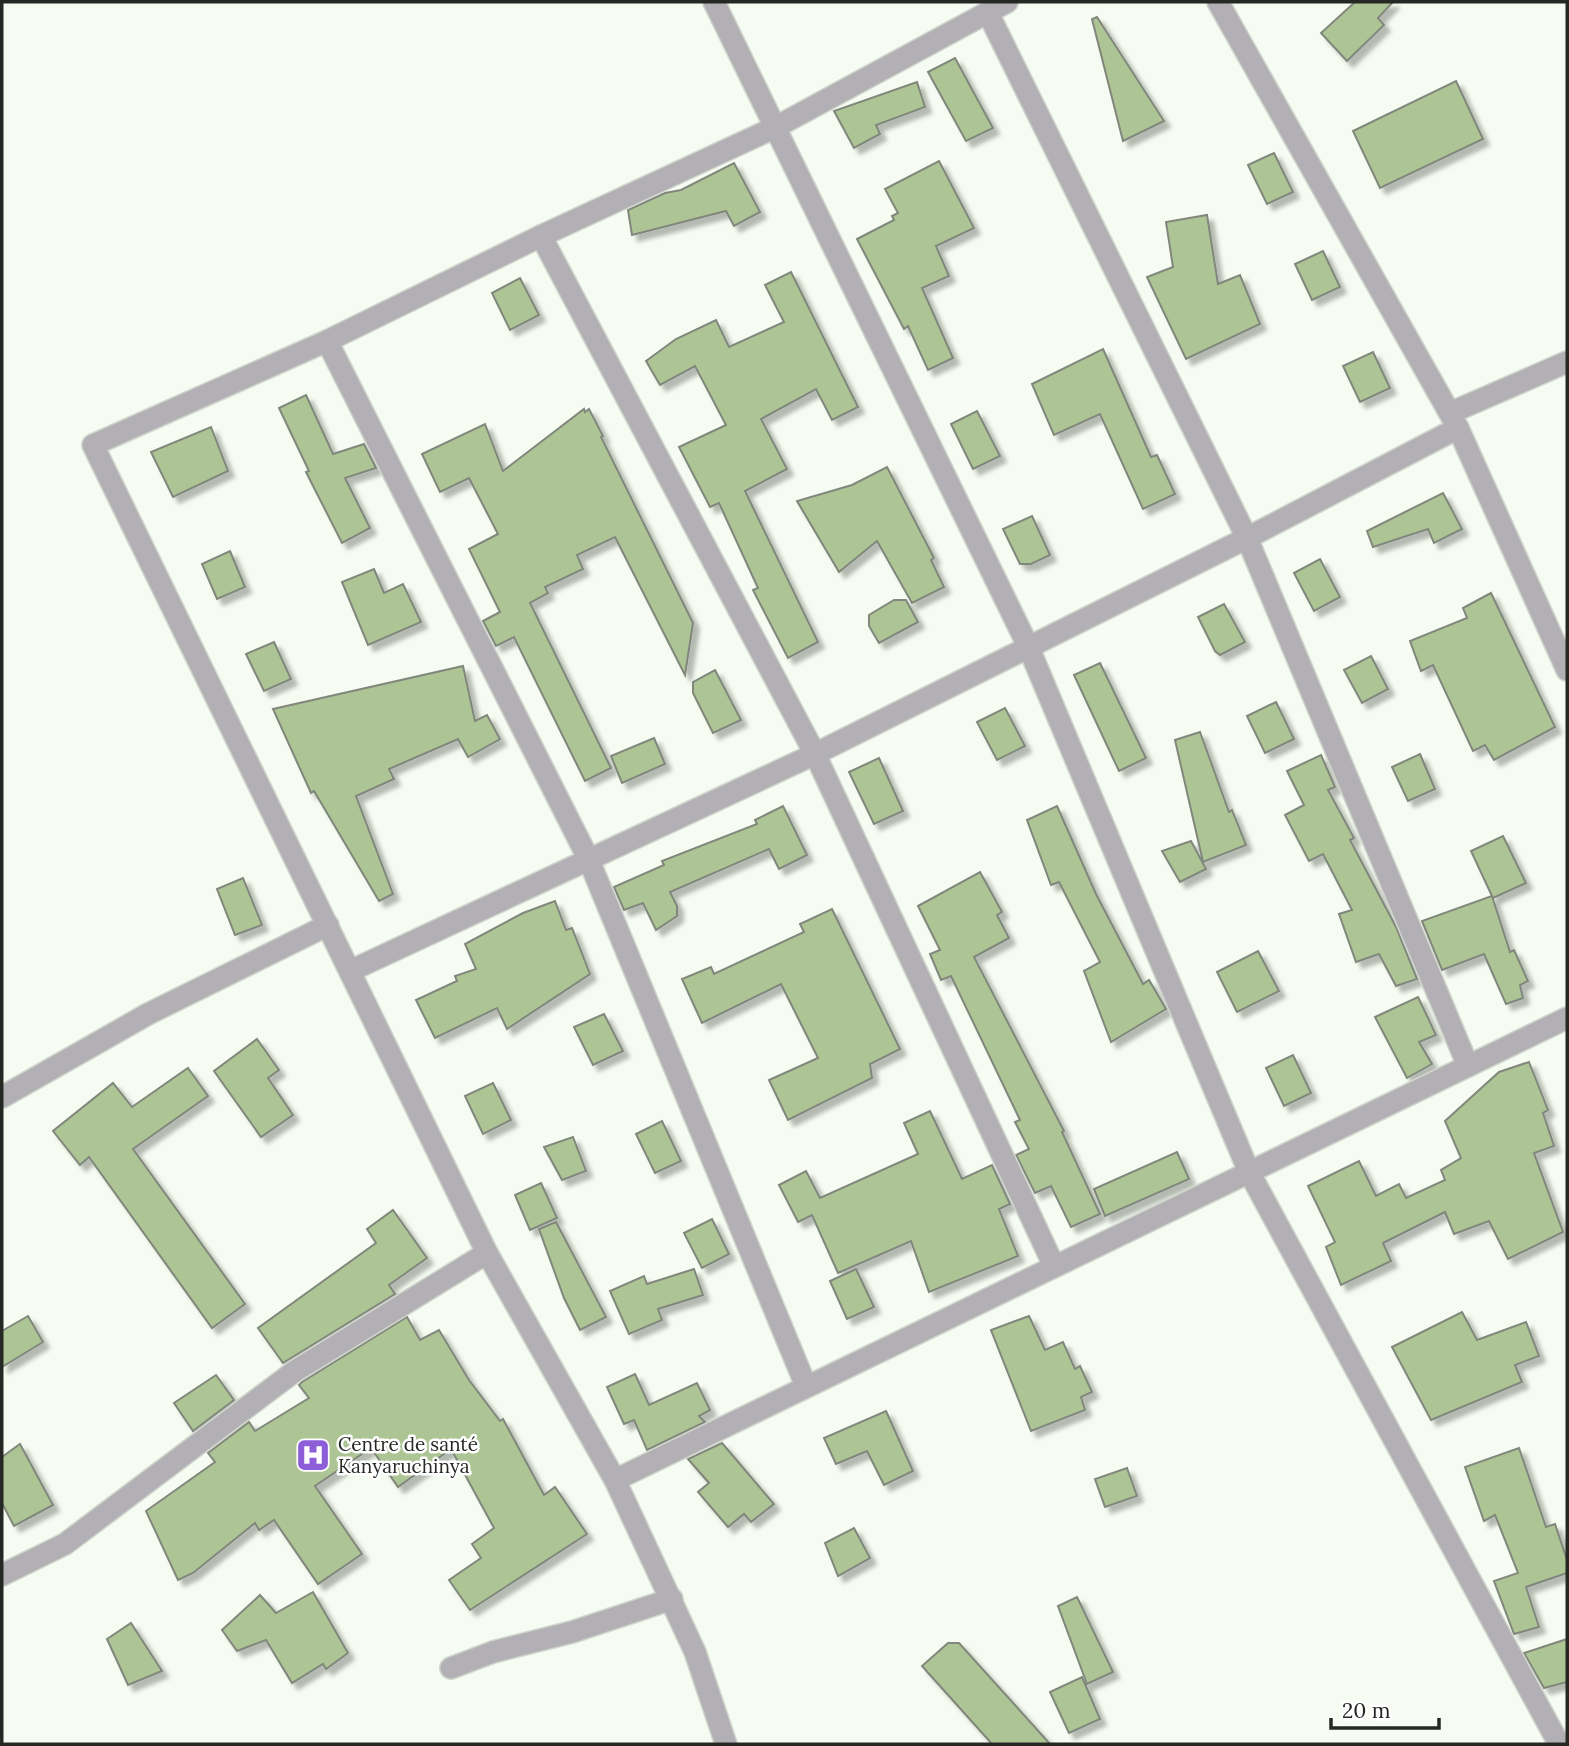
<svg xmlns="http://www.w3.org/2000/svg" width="1569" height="1746" viewBox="0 0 1569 1746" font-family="Lora,serif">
	<defs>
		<filter id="shadow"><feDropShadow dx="6" dy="6" stdDeviation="2" flood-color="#0004"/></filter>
	</defs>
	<rect width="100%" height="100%" fill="#f6fcf1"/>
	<!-- building -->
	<g fill="#adc595" stroke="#81877c" stroke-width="2" filter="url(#shadow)">
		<path d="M 1355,2 L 1393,2 L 1378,18 L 1384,25 L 1347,61 L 1321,33 Z"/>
		<path d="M 1097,17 L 1164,121 L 1123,141 L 1092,19 Z"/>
		<path d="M 955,58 L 993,128 L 966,141 L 928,72 Z"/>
		<path d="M 1456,81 L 1483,139 L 1380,188 L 1353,131 Z"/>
		<path d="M 917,82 L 925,107 L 876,125 L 880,134 L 854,148 L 834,111 Z"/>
		<path d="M 1274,153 L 1293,192 L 1267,204 L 1248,165 Z"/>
		<path d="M 939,161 L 974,228 L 936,246 L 949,276 L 922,288 L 953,358 L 928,370 L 908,326 L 904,329 L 857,239 L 894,220 L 892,216 L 898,213 L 885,189 Z"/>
		<path d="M 734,163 L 760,212 L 734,226 L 726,211 L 632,235 L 628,210 L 665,193 L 681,190 Z"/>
		<path d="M 1207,215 L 1218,284 L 1240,275 L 1260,324 L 1186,359 L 1147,277 L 1173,267 L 1166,222 Z"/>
		<path d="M 1323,251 L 1340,287 L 1312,300 L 1295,264 Z"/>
		<path d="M 791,272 L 858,407 L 832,420 L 816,389 L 761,419 L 787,469 L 745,491 L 818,642 L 788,658 L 753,590 L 758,588 L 719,503 L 710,507 L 679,447 L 726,425 L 695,366 L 660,385 L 646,361 L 676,339 L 716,320 L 729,347 L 784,322 L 765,285 Z"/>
		<path d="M 520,278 L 539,315 L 510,330 L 492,293 Z"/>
		<path d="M 1103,349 L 1151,457 L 1157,455 L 1175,494 L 1143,509 L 1100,414 L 1054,435 L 1032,384 Z"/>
		<path d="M 1373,352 L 1390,388 L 1360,402 L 1343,366 Z"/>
		<path d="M 306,395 L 333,454 L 364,444 L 376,468 L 345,478 L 370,528 L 342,543 L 306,472 L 309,471 L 279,408 Z"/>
		<path d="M 584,409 L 585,412 L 589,409 L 603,436 L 601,437 L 693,623 L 685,675 L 615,537 L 577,555 L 583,569 L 545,587 L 548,593 L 530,603 L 611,768 L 585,781 L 514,637 L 496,646 L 483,621 L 500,612 L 469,549 L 498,534 L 469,478 L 440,492 L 422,454 L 485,424 L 503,471 Z"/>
		<path d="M 977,411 L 1000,456 L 973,469 L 951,424 Z"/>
		<path d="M 211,427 L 228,471 L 173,497 L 151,452 Z"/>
		<path d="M 887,467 L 934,558 L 931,560 L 944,587 L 912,603 L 877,541 L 839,572 L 797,501 L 852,485 Z"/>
		<path d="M 1443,493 L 1462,529 L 1434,543 L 1428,529 L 1373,547 L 1367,531 Z"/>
		<path d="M 1032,516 L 1050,555 L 1031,564 L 1020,564 L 1003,529 Z"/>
		<path d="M 230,551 L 245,587 L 217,599 L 202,564 Z"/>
		<path d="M 1320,559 L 1340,597 L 1314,611 L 1294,573 Z"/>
		<path d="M 374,569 L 384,593 L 403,584 L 421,622 L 368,645 L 342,582 Z"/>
		<path d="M 1491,593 L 1555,727 L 1494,760 L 1485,745 L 1473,751 L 1433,665 L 1421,671 L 1410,641 L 1467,618 L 1463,608 Z"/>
		<path d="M 894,600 L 906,600 L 918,622 L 879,643 L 869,626 L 869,615 Z"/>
		<path d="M 1224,604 L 1245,642 L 1220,655 L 1215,651 L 1198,617 Z"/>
		<path d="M 274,642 L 291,679 L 264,691 L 246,654 Z"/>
		<path d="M 1371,656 L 1388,689 L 1362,703 L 1344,670 Z"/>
		<path d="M 1100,663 L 1146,758 L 1119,771 L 1074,675 Z"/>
		<path d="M 463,666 L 475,721 L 487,715 L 500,739 L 468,757 L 458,739 L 389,769 L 394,779 L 356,796 L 393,894 L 379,901 L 314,791 L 311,793 L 273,709 Z"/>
		<path d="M 715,670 L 741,720 L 713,733 L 693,693 L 693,682 Z"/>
		<path d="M 1276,702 L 1294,739 L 1265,753 L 1247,716 Z"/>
		<path d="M 1005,708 L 1025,746 L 997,760 L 977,722 Z"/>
		<path d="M 1200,732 L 1229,812 L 1232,810 L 1246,845 L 1203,862 L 1175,740 Z"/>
		<path d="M 654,738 L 665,764 L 622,783 L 611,756 Z"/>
		<path d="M 1420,754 L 1435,789 L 1408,801 L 1392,767 Z"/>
		<path d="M 1321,755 L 1335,787 L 1328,790 L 1354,838 L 1350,840 L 1396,927 L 1417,979 L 1396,986 L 1379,954 L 1356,962 L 1339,914 L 1352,910 L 1323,854 L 1309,861 L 1285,815 L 1304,805 L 1287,771 Z"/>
		<path d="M 879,758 L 903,811 L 874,824 L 849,772 Z"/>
		<path d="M 783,806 L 807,855 L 779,869 L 769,849 L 670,892 L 677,906 L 677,916 L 656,930 L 643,903 L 624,910 L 614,887 L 664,865 L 662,861 L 757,824 L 755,820 Z"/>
		<path d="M 1057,806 L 1096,894 L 1143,984 L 1149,980 L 1166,1009 L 1111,1042 L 1084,971 L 1100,962 L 1059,882 L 1051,885 L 1027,820 Z"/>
		<path d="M 1503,836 L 1526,883 L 1493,898 L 1492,896 L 1510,952 L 1514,950 L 1528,981 L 1520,985 L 1523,998 L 1506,1004 L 1484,954 L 1442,970 L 1422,921 L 1492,896 L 1471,851 Z"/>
		<path d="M 1191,841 L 1206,869 L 1180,882 L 1162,851 Z"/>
		<path d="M 980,872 L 1002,912 L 997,915 L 1009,938 L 974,957 L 1064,1131 L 1062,1132 L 1100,1214 L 1071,1227 L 1051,1186 L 1035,1193 L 1016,1155 L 1029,1149 L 1015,1122 L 1020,1120 L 951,976 L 941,980 L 930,954 L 940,950 L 918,906 Z"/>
		<path d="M 243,878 L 262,925 L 235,935 L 217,889 Z"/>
		<path d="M 555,901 L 566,930 L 572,928 L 590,974 L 507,1029 L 497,1008 L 435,1038 L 416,1000 L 457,981 L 455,976 L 476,969 L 465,944 L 523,913 Z"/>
		<path d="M 832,909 L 900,1049 L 870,1064 L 872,1078 L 788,1120 L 769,1080 L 818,1058 L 781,984 L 702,1023 L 682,979 L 711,967 L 714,974 L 804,932 L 800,924 Z"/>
		<path d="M 1258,951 L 1279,991 L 1237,1012 L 1217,972 Z"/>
		<path d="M 1418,997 L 1436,1035 L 1419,1042 L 1432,1064 L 1407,1078 L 1375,1017 Z"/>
		<path d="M 604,1014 L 623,1051 L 593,1065 L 574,1027 Z"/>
		<path d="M 257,1039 L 279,1070 L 268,1078 L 293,1115 L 261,1137 L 214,1071 Z"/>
		<path d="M 1293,1055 L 1311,1093 L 1284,1106 L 1266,1068 Z"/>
		<path d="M 1529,1062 L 1548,1110 L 1543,1113 L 1554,1146 L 1534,1153 L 1563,1232 L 1508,1259 L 1489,1221 L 1454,1234 L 1445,1212 L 1383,1243 L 1391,1261 L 1341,1285 L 1326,1247 L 1335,1242 L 1308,1186 L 1359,1161 L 1376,1196 L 1399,1184 L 1406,1198 L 1445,1180 L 1441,1170 L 1461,1158 L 1445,1121 L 1499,1072 Z"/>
		<path d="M 188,1068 L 208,1096 L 133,1149 L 245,1304 L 212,1328 L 89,1157 L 80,1165 L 53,1131 L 113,1083 L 132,1107 Z"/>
		<path d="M 493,1083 L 511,1120 L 483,1134 L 465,1096 Z"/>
		<path d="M 930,1111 L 962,1179 L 992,1165 L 1010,1204 L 999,1209 L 1018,1256 L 929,1292 L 911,1241 L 838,1273 L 812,1215 L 798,1222 L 779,1185 L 806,1171 L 820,1198 L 918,1154 L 904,1123 Z"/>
		<path d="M 662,1121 L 681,1161 L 655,1173 L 636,1134 Z"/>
		<path d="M 573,1137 L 586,1171 L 562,1180 L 544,1147 Z"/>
		<path d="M 1177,1152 L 1189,1179 L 1105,1216 L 1094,1189 Z"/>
		<path d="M 541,1183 L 557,1218 L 530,1230 L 515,1195 Z"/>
		<path d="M 393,1210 L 427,1258 L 389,1285 L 395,1294 L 283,1363 L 258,1328 L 376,1243 L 367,1229 Z"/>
		<path d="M 712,1219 L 729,1254 L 702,1268 L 684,1233 Z"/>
		<path d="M 556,1222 L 606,1317 L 580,1330 L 564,1298 L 539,1229 Z"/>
		<path d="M 694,1269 L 703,1295 L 658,1309 L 662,1320 L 629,1334 L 610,1291 L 644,1276 L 647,1284 Z"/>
		<path d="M 856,1269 L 874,1307 L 847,1319 L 830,1281 Z"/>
		<path d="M 1462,1312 L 1477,1340 L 1526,1322 L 1539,1356 L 1515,1365 L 1522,1382 L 1431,1420 L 1392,1347 Z"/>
		<path d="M 28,1316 L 43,1342 L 2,1367 L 2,1331 Z"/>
		<path d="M 1029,1316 L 1045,1350 L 1063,1342 L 1075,1369 L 1080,1366 L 1092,1392 L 1081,1397 L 1085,1410 L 1031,1431 L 991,1330 Z"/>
		<path d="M 407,1317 L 420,1340 L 439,1330 L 469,1380 L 500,1421 L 503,1419 L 544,1495 L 555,1487 L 587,1534 L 470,1610 L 449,1580 L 481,1558 L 472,1544 L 494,1528 L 451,1449 L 398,1487 L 371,1448 L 315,1486 L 362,1554 L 318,1584 L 274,1520 L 259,1530 L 255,1523 L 193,1573 L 178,1580 L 146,1511 L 215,1462 L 208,1453 L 249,1422 L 255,1431 L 309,1398 L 299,1385 L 302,1382 Z"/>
		<path d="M 635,1374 L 649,1405 L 697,1383 L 710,1410 L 699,1416 L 705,1422 L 647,1450 L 634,1420 L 624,1424 L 607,1387 Z"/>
		<path d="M 216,1375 L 234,1400 L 193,1431 L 174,1403 Z"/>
		<path d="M 886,1411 L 913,1471 L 884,1485 L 867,1451 L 836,1464 L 824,1438 Z"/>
		<path d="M 722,1443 L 774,1504 L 751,1522 L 744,1514 L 728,1527 L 698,1492 L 709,1483 L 688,1459 Z"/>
		<path d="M 20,1444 L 53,1505 L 14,1526 L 2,1503 L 2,1457 Z"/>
		<path d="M 1519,1448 L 1546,1527 L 1555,1524 L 1567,1560 L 1567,1573 L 1526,1587 L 1539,1627 L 1514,1634 L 1494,1581 L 1518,1573 L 1495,1515 L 1484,1521 L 1465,1467 Z"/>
		<path d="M 1127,1468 L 1137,1496 L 1105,1507 L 1095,1479 Z"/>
		<path d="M 854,1528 L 870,1558 L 838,1576 L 825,1543 Z"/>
		<path d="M 313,1592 L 348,1653 L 326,1669 L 323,1664 L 292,1683 L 266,1640 L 237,1651 L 222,1630 L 260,1595 L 276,1613 Z"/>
		<path d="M 1077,1597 L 1113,1672 L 1087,1684 L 1058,1606 Z"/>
		<path d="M 131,1623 L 162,1671 L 128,1685 L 107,1639 Z"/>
		<path d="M 1567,1639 L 1567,1682 L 1544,1688 L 1524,1653 Z"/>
		<path d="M 948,1643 L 959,1643 L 1050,1744 L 992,1744 L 922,1666 Z"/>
		<path d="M 1082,1677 L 1100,1719 L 1069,1733 L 1050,1692 Z"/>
	</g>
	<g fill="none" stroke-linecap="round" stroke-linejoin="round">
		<!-- street casing -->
		<g stroke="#d1d6cc" stroke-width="24">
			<g id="street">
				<path d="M 714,2 L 1028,646 L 1249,1172 L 1559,1744"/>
				<path d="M 1218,2 L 1458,428 L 1567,670"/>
				<path d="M 988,13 L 1247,538 L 1468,1066"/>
				<path d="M 541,236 L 815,754 L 1054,1266"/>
				<path d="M 327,341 L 588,858 L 806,1386"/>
				<path d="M 1450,413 L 1567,362"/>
				<path d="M 350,971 L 815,754 L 1247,538 L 1458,428"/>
				<path d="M 2,1097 L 148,1014 L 328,925"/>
				<path d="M 615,1480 L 1567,1018"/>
				<path d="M 2,1575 L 65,1544 L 295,1371 L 487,1253"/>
				<path d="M 451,1668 L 493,1652 L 572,1632 L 672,1599"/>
				<path d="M 726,1744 L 695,1652 L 615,1480 L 487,1253 L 93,445 L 327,341 L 541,236 L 776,127 L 1007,2"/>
			</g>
		</g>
		<!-- street -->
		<use href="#street" stroke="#b2b0b5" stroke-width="21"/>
	</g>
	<!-- icons -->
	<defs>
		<g id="hospital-square" transform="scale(1.75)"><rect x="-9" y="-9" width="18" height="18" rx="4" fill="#8c5fd8" stroke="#fff"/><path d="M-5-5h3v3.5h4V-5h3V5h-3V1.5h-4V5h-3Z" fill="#fff"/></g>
	</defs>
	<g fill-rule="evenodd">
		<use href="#hospital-square" x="313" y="1455"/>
	</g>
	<g text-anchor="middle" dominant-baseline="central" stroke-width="5" stroke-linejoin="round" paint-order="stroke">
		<!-- poi labels -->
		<g font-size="19" fill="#262824" stroke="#fff" text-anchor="start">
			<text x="338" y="1444">Centre de santé<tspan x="338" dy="22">Kanyaruchinya</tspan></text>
		</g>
	</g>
	<!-- border -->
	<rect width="1569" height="1746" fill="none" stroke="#262824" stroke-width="7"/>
	<!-- scale -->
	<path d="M1331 1718v10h108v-10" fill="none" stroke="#262824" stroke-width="3.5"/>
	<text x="1342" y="1718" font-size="21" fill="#262824" stroke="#ffffff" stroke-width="5" paint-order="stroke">20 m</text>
</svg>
